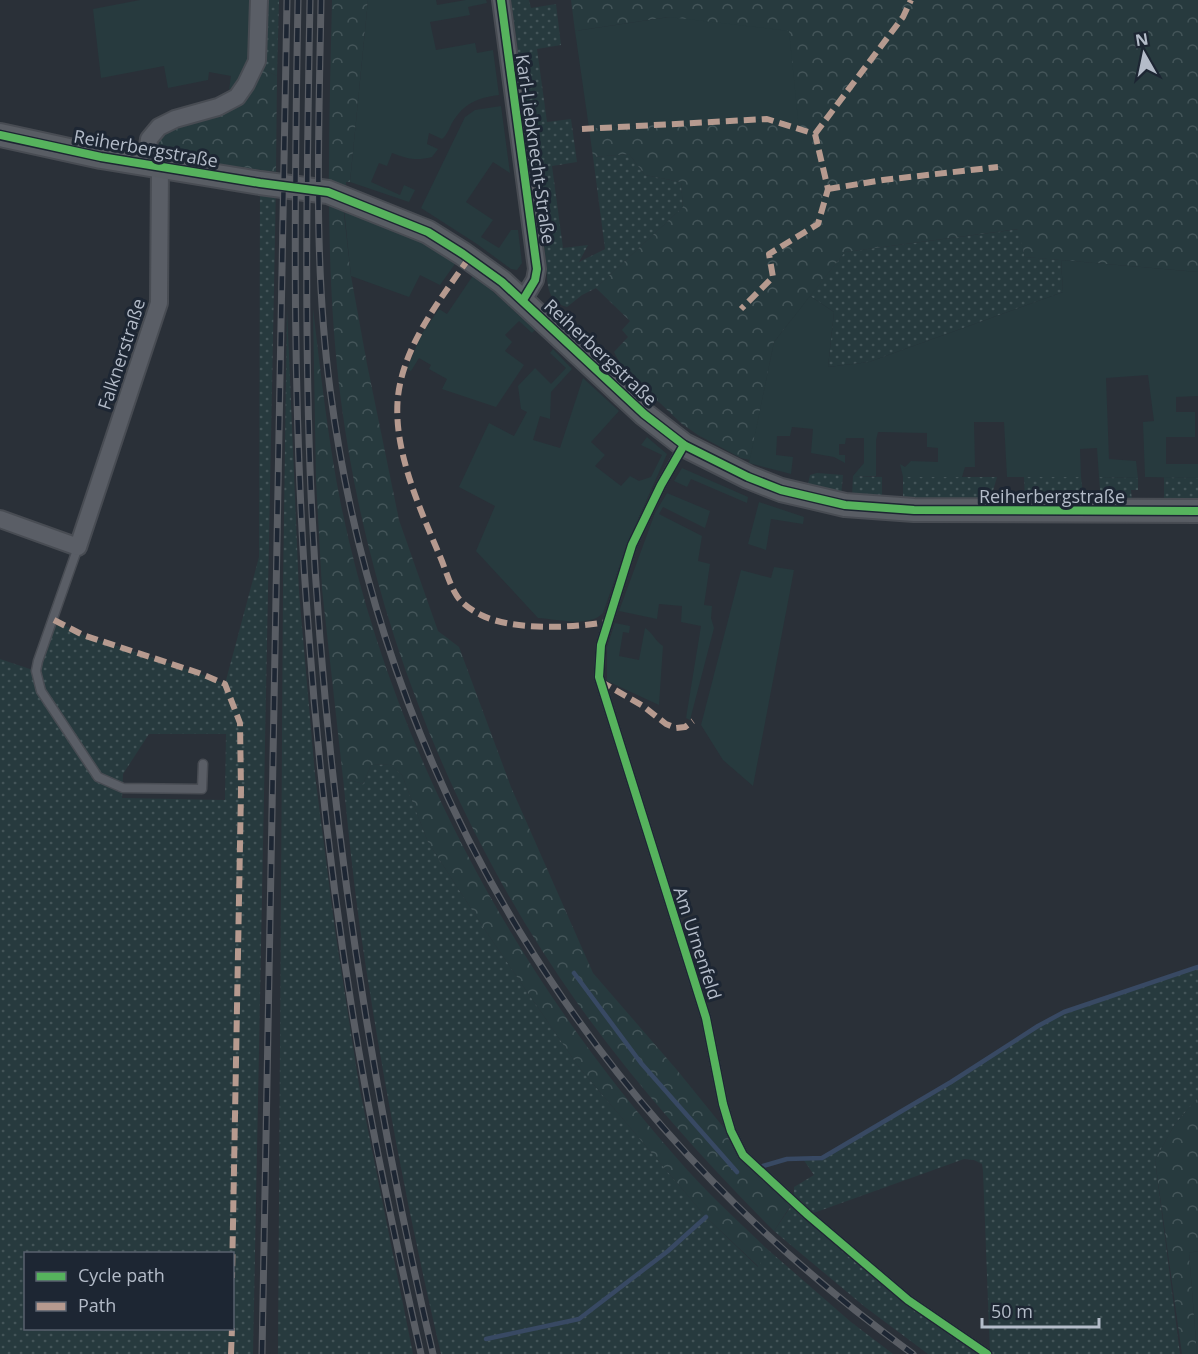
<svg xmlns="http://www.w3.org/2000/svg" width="1198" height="1354" viewBox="0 0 1198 1354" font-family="'Open Sans',sans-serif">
	<defs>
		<pattern id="grass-dots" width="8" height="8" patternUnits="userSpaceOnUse" patternTransform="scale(1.5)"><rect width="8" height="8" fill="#273a3e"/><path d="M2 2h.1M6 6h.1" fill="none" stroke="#445559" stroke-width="1.8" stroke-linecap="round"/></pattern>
		<pattern id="forest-crowns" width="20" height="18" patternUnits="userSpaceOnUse" patternTransform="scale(1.5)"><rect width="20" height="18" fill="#273a3e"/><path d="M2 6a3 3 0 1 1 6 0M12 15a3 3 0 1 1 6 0" fill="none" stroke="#445559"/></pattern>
	</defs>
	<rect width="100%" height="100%" fill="#2a3038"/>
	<!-- grass -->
	<g fill="url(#grass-dots)" fill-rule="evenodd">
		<path d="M 266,0 L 279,0 L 277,76 L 260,68 Z"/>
		<path d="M 511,0 L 529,0 L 531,8 L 556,4 L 561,45 L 537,49 L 547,122 L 571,119 L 577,162 L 552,166 L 563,248 L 588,245 L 579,262 L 605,249 L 593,157 L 629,154 L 645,175 L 681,182 L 683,207 L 596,288 L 582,295 L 567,307 C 544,301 548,279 546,260 Z"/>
		<path d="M 260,183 L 276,185 L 253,1354 L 0,1354 L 0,659 L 36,671 L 54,620 L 83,635 L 199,673 L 225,684 L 259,557 ZM 149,734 L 226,734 L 225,800 L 122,798 L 123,774 ZM 26,1254 L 232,1254 L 232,1328 L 26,1328 Z"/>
		<path d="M 1019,229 L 1025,257 L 1061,260 L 1063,292 L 869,362 L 828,367 L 834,312 L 810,296 L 845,252 Z"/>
		<path d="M 287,309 L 299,592 L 315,775 L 335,930 L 359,1085 L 413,1354 L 278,1354 L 283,585 Z"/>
		<path d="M 817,473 L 843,475 L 841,496 L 807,489 L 810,475 Z"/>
		<path d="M 853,476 L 882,477 L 882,499 L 852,497 Z"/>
		<path d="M 903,477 L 997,477 L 990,501 L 903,501 Z"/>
		<path d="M 1024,477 L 1081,477 L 1084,501 L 1025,501 Z"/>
		<path d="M 1099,477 L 1138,478 L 1138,490 L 1131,490 L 1132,501 L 1101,501 Z"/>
		<path d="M 1164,477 L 1198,478 L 1198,501 L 1164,501 Z"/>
		<path d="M 390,764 L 402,775 L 428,842 L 485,930 L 578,1066 L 706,1217 L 758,1267 L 766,1248 L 851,1322 L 893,1354 L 441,1354 C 408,1213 381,1071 360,928 C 353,878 348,828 343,778 L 363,784 L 371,765 Z"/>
		<path d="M 1198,967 L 1198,1098 L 1175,1124 L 1155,1160 L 1180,1354 L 990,1354 L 983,1171 L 982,1164 L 974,1160 L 964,1159 L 808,1215 L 908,1300 L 987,1354 L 928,1354 L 865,1307 L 774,1231 L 794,1202 L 794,1187 L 814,1175 L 803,1159 L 823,1158 L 951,1082 L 1038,1026 L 1064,1012 Z"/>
	</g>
	<!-- forest -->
	<g fill="url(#forest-crowns)">
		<path d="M 332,0 L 368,0 L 350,182 L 346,182 L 344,215 L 351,276 L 367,364 L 399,520 L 438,631 L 459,647 L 511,787 L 593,973 L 677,1070 L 737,1144 L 743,1155 L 791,1205 L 774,1231 C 704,1161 636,1085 578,1004 C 453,828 369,616 341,401 C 324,268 329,134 332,0 Z"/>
		<path d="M 571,0 L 1198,0 L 1198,272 L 1025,257 L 1018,229 L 845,252 L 774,342 L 750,460 L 741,458 L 698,435 L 682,424 L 660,403 L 628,378 L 614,352 L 628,337 L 622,330 L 630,321 L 596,288 L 683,207 L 681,182 L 645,175 L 629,154 L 593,157 L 589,128 L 767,119 L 799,129 L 669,17 L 575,31 Z"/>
		<path d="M 260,68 L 277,76 L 276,172 L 157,156 L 159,135 L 177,124 L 223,114 L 238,103 Z"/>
		<path d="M 313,309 C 321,375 328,440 341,505 C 391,747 513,972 675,1156 C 703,1189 735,1218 766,1248 L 759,1267 L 706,1217 L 578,1066 L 485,930 L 428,842 L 402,775 L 390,764 L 371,765 L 363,784 L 343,778 L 322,589 L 316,480 Z"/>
		<path d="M 1198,1098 L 1198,1251 L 1189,1253 L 1197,1354 L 1182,1354 L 1155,1160 L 1175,1124 Z"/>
	</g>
	<!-- garden -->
	<g fill="#273a3e">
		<path d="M 140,0 L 256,0 C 254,30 256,71 229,90 L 231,76 L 209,72 L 208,80 L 168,88 L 164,66 L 101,78 L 93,9 Z"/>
		<path d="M 368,0 L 436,0 L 437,5 L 466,0 L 486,0 L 487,3 L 468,7 L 470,15 L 430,22 L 436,50 L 475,43 L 477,53 L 493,50 L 499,95 C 477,98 464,103 452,123 C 449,129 447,135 442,139 L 429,133 L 427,144 L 438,149 L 432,157 C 417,161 407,159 392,153 L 387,166 L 379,163 L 371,182 L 400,195 L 404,185 L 415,190 L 409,202 L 350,182 Z"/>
		<path d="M 669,17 L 789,31 L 799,129 L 767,119 L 589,128 L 575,31 Z"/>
		<path d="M 501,106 L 510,173 L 493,162 L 466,202 L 493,220 L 481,237 L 499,248 L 511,230 L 518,230 L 522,263 L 517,270 L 511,269 L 477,244 L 421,208 L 465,117 L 475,110 Z"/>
		<path d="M 344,209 L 425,241 L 457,261 L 440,285 L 420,275 L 409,297 L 351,276 Z"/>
		<path d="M 1061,260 L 1198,272 L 1198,396 L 1176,397 L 1176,412 L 1195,412 L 1195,437 L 1166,437 L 1166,464 L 1198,464 L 1198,478 L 1145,477 L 1143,422 L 1154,421 L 1148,375 L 1106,378 L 1109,459 L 1136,461 L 1138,478 L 1099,477 L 1097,448 L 1080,449 L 1081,477 L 1007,477 L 1004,422 L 974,422 L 975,467 L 965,467 L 962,477 L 903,477 L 900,464 L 905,467 L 911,461 L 938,462 L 938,448 L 927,447 L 927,433 L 878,432 L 876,440 L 876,476 L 853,476 L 864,463 L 864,438 L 846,438 L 845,444 L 839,444 L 839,455 L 845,455 L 845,463 L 834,457 L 811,453 L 813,429 L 792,427 L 790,436 L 777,436 L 776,455 L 793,457 L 791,474 L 749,463 L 774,342 L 810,296 L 834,312 L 828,367 L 869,362 L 1063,292 Z"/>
		<path d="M 474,274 L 535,330 L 532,333 L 519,321 L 505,335 L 512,342 L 505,351 L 524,365 L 496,407 L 442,389 L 447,379 L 429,369 L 431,365 L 419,358 L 411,371 L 407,369 L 421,335 L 439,309 L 447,314 Z"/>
		<path d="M 553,349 L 572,369 L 551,392 L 550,419 L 540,416 L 533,440 L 560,448 L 583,378 L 619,411 L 591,442 L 605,455 L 595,466 L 621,486 L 630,476 L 639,481 L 651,477 L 662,455 L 641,445 L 647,437 L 667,454 L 628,542 L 603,613 C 589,628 557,619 538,618 L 476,551 L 495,506 L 459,487 L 489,423 L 514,436 L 527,412 L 521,409 L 518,386 L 535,368 L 551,384 L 566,368 L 550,353 Z"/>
		<path d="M 682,468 L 748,497 L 747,503 L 691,479 L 687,487 L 674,481 Z"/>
		<path d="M 667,493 L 710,511 L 705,528 L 663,507 L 659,514 L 702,536 L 698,561 L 710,564 L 704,605 L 712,606 L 711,618 L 714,628 L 690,720 L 686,718 L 701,626 L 681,622 L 682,606 L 659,604 L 657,619 L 619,611 L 655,513 Z"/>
		<path d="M 759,502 L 804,517 L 803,524 L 771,519 L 766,550 L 748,544 Z"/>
		<path d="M 774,567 L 794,570 L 753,786 L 723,760 L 701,725 L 741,570 L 771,578 Z"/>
		<path d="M 615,623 L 630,626 L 629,633 L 623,632 L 619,656 L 639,660 L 645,628 C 653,633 655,641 663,646 L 659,705 L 607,681 L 607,647 Z"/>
		<path d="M 1198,1251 L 1198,1354 L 1197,1354 L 1189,1253 Z"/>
	</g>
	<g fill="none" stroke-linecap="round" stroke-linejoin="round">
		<!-- stream -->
		<g stroke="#384963" stroke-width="4.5">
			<path d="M 574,973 L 641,1063 L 737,1172"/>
			<path d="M 763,1166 L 787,1159 L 822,1158 L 951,1082 L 1038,1026 L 1064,1012 L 1198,967"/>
			<path d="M 486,1339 L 579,1319 L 668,1251 L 706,1217"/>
		</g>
		<!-- lane casing -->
		<g stroke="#484c53" stroke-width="11">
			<g id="lane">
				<path d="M 683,446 L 661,485 L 632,545 L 601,645 L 599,677 L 706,1018 L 723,1104 L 731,1131 L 743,1155 L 808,1215 L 908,1300 L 987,1354"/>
				<path d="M 78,547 L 38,661 L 36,671 L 41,691 L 98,777 L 123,788 L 202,789 L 203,764"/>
			</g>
		</g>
		<!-- street casing -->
		<g stroke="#484c53" stroke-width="20">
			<g id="street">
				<path d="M 501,0 L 537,269 L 535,280 L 523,300"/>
				<path d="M 146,165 L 149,139 L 159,127 L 175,119 L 218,107 L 237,97 L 246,84 L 257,61 L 259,0"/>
				<path d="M 0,519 L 78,547 L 159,303 L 160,167"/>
			</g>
		</g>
		<!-- secondary casing -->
		<g stroke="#484c53" stroke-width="26">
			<path id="secondary" d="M 0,135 L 101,157 L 260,183 L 328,192 L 428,232 L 463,254 L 502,282 L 644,414 L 684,445 L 748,477 L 781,490 L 845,505 L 914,510 L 1198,511"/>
		</g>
		<!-- lane -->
		<use href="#lane" stroke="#5a5e66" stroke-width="8"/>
		<!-- street -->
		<use href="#street" stroke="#5a5e66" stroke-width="16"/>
		<!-- secondary -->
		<use href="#secondary" stroke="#595d64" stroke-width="22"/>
		<!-- rail casing -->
		<g stroke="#595d64" stroke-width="7">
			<g id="rail">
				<path d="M 298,0 C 294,213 292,425 309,637 C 320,787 338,937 365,1086 C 381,1176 401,1265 421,1354"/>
				<path d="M 310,0 C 307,165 304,329 311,493 C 324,783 367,1072 433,1354"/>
				<path d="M 321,0 C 319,130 313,260 330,389 C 382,784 591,1122 913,1354"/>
				<path d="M 262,1354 L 287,0"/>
			</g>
		</g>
		<!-- rail -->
		<use href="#rail" stroke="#1d2633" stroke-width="4.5" stroke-dasharray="14" stroke-linecap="butt"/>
		<!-- quiet -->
		<g stroke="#b69a8f" stroke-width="6" stroke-dasharray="12 6" stroke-linecap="butt">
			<path d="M 582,129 L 767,119 L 815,134 L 828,189 L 818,224 L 769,254 L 773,277 L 741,309"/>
			<path d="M 815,134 L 903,17 L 911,0"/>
			<path d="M 828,189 L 883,180 L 998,167"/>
			<path d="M 469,258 C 442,297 410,337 400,384 C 388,439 418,504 439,554 C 445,567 449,584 457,596 C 462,604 473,611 481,615 C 513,631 573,628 607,622"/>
			<path d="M 54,620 L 83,635 L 199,673 L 225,684 L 240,723 L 241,790 L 232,1278"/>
			<path d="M 600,681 L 643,706 L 666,724 L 676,728 L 685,727 L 693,721"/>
			<path d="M 231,1354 L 232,1328"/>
		</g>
		<!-- cycleway casing -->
		<g stroke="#1d2633" stroke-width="11">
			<g id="cycleway">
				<path d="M 501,0 L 537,269 L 535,280 L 523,300"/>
				<path d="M 0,135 L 101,157 L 260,183 L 328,192 L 428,232 L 463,254 L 502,282 L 644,414 L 684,445 L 748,477 L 781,490 L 845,505 L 914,510 L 1198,511"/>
				<path d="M 684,445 L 661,485 L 632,545 L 601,645 L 599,677 L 706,1018 L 723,1104 L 731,1131 L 743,1155 L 808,1215 L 908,1300 L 987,1354"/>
			</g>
		</g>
		<!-- cycleway -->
		<use href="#cycleway" stroke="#56b35d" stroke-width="8"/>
	</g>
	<g text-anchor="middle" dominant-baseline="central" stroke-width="6" stroke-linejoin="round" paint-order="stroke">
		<!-- street labels -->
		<g font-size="18" fill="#b4bcc9" stroke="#1d2633">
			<text transform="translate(146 148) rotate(10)">Reiherbergstraße</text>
			<text transform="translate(536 149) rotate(82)">Karl-Liebknecht-Straße</text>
			<text transform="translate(601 352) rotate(43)">Reiherbergstraße</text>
			<text transform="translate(121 354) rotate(-72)">Falknerstraße</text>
			<text x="1052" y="496">Reiherbergstraße</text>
			<text transform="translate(698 943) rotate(72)">Am Urnenfeld</text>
		</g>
	</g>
	<!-- legend -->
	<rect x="24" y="1252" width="210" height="78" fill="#1d2633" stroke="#59626f" stroke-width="1.5"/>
	<rect x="36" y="1272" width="30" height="9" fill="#56b35d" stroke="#59626f" stroke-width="1.5"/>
	<text x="78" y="1282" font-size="18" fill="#b4bcc9">Cycle path</text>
	<rect x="36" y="1302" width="30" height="9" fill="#b69a8f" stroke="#59626f" stroke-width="1.5"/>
	<text x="78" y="1312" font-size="18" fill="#b4bcc9">Path</text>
	<!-- north arrow -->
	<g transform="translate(1144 54) rotate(351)" stroke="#1d2633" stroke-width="4.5" paint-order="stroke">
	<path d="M0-4.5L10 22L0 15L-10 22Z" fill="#b4bcc9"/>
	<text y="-9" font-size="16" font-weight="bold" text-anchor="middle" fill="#b4bcc9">N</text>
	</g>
	<!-- scale -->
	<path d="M982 1318v9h117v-9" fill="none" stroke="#b4bcc9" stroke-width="3"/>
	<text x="991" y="1318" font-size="18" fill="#b4bcc9" stroke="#1d2633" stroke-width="4.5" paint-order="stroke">50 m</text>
</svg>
